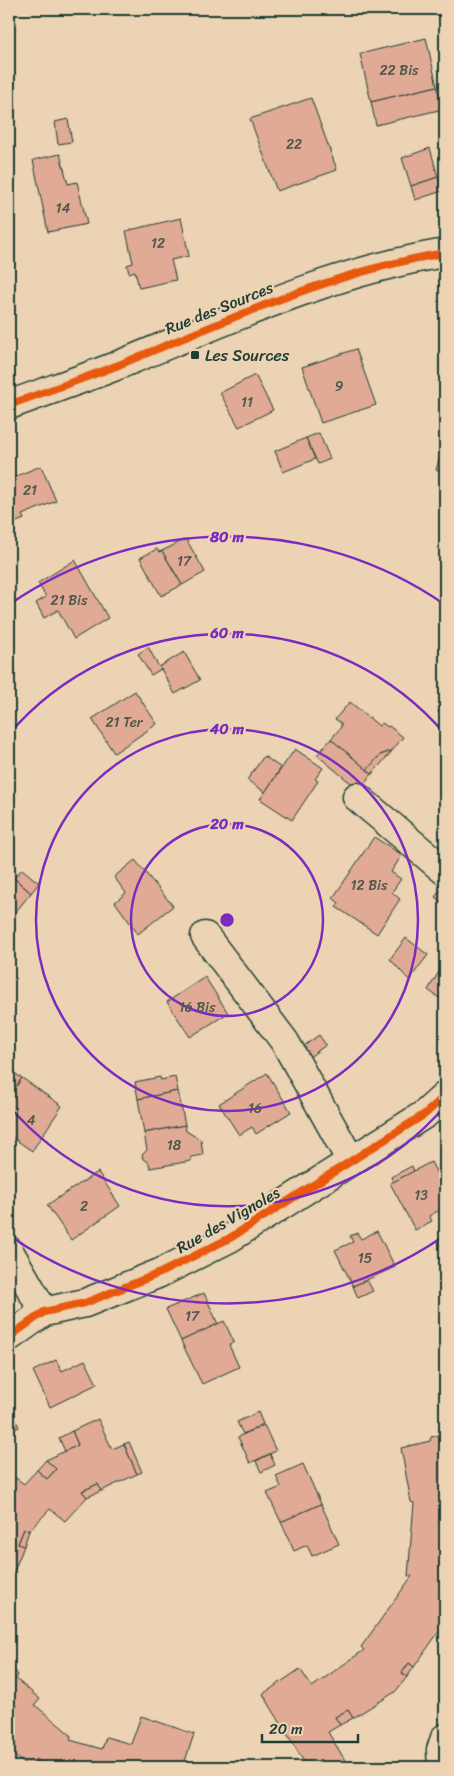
<svg xmlns="http://www.w3.org/2000/svg" width="454" height="1776" viewBox="0 0 454 1776" font-family="Sriracha,sans-serif">
	<rect width="100%" height="100%" fill="#ebd3b3"/>
	<filter id="ink" filterUnits="userSpaceOnUse"><feTurbulence type="fractalNoise" baseFrequency=".02" numOctaves="2"/><feDisplacementMap in="SourceGraphic" scale="10" xChannelSelector="R" yChannelSelector="G"/><feConvolveMatrix kernelMatrix="1 2 1 2 8 2 1 2 1" color-interpolation-filters="sRGB"/></filter>
	<g filter="url(#ink)">
		<!-- building -->
		<g fill="#e0aa95" stroke="#1f3d34">
			<path d="M 426,38 L 437,86 L 371,102 L 360,54 Z"/>
			<path d="M 437,86 L 443,109 L 376,125 L 371,102 Z"/>
			<path d="M 311,98 L 337,170 L 277,191 L 250,119 Z"/>
			<path d="M 68,119 L 72,142 L 58,144 L 55,122 Z"/>
			<path d="M 430,148 L 438,177 L 411,186 L 402,158 Z"/>
			<path d="M 60,154 L 68,184 L 77,182 L 87,224 L 48,232 L 33,160 Z"/>
			<path d="M 438,177 L 442,191 L 415,200 L 411,186 Z"/>
			<path d="M 181,218 L 189,256 L 171,260 L 176,280 L 139,288 L 135,271 L 129,273 L 127,265 L 133,263 L 126,231 Z"/>
			<path d="M 356,349 L 376,405 L 321,423 L 302,367 Z"/>
			<path d="M 255,375 L 273,410 L 239,427 L 220,393 Z"/>
			<path d="M 319,433 L 330,459 L 318,464 L 306,438 Z"/>
			<path d="M 445,437 L 445,473 L 436,470 Z"/>
			<path d="M 306,438 L 315,459 L 283,472 L 275,451 Z"/>
			<path d="M 41,466 L 56,501 L 22,515 L 24,519 L 9,525 L 9,479 Z"/>
			<path d="M 186,539 L 205,572 L 182,585 L 162,551 Z"/>
			<path d="M 157,549 L 159,552 L 162,551 L 182,585 L 161,596 L 140,558 Z"/>
			<path d="M 75,560 L 108,618 L 74,639 L 58,610 L 44,618 L 36,603 L 46,597 L 38,583 Z"/>
			<path d="M 148,647 L 159,667 L 184,652 L 200,680 L 175,694 L 161,669 L 151,675 L 138,654 Z"/>
			<path d="M 135,691 L 157,724 L 114,753 L 92,719 Z"/>
			<path d="M 350,702 L 379,726 L 382,723 L 388,727 L 389,726 L 403,737 L 392,751 L 380,755 L 367,770 L 331,739 L 341,727 L 341,723 L 335,719 Z"/>
			<path d="M 441,706 L 445,708 L 443,714 L 438,712 Z"/>
			<path d="M 331,739 L 372,774 L 359,790 L 317,755 Z"/>
			<path d="M 295,749 L 323,768 L 315,779 L 318,781 L 292,820 L 260,799 Z"/>
			<path d="M 392,751 L 372,774 L 367,770 L 380,755 Z"/>
			<path d="M 264,756 L 281,768 L 265,792 L 247,780 Z"/>
			<path d="M 374,837 L 402,855 L 391,872 L 401,879 L 392,892 L 400,899 L 377,934 L 336,907 L 339,903 L 333,898 Z"/>
			<path d="M 135,860 L 173,906 L 138,934 L 115,902 L 126,893 L 114,877 Z"/>
			<path d="M 22,869 L 39,883 L 31,893 L 14,878 Z"/>
			<path d="M 9,874 L 31,893 L 9,920 Z"/>
			<path d="M 444,886 L 445,887 L 445,905 L 435,897 Z"/>
			<path d="M 406,938 L 428,955 L 409,980 L 390,959 Z"/>
			<path d="M 445,962 L 445,1002 L 428,990 Z"/>
			<path d="M 205,977 L 228,1013 L 190,1037 L 167,1002 Z"/>
			<path d="M 319,1035 L 326,1045 L 308,1058 L 301,1048 Z"/>
			<path d="M 14,1073 L 22,1078 L 9,1097 L 9,1081 Z"/>
			<path d="M 267,1073 L 291,1112 L 256,1134 L 252,1127 L 239,1135 L 219,1104 Z"/>
			<path d="M 160,1077 L 161,1080 L 175,1077 L 178,1091 L 138,1099 L 135,1082 Z"/>
			<path d="M 22,1078 L 62,1106 L 32,1151 L 9,1135 L 9,1097 Z"/>
			<path d="M 178,1091 L 185,1125 L 144,1133 L 138,1099 Z"/>
			<path d="M 185,1125 L 186,1131 L 201,1140 L 203,1155 L 191,1157 L 191,1161 L 150,1168 L 149,1163 L 143,1159 L 142,1155 L 147,1150 L 144,1133 Z"/>
			<path d="M 431,1162 L 445,1189 L 445,1200 L 443,1202 L 445,1207 L 429,1216 L 432,1221 L 415,1230 L 390,1183 Z"/>
			<path d="M 412,1166 L 414,1171 L 393,1182 L 391,1177 Z"/>
			<path d="M 98,1172 L 120,1206 L 71,1240 L 47,1205 Z"/>
			<path d="M 377,1231 L 395,1267 L 353,1286 L 335,1250 L 353,1242 L 350,1236 L 357,1233 L 361,1239 Z"/>
			<path d="M 367,1280 L 373,1291 L 358,1298 L 353,1286 Z"/>
			<path d="M 204,1293 L 218,1324 L 181,1341 L 166,1309 Z"/>
			<path d="M 224,1321 L 234,1342 L 229,1345 L 239,1367 L 202,1384 L 181,1341 Z"/>
			<path d="M 56,1360 L 62,1371 L 85,1360 L 97,1384 L 50,1407 L 33,1371 Z"/>
			<path d="M 9,1406 L 19,1427 L 9,1432 Z"/>
			<path d="M 258,1412 L 263,1424 L 243,1434 L 237,1422 Z"/>
			<path d="M 98,1419 L 112,1449 L 124,1444 L 137,1474 L 101,1491 L 98,1484 L 82,1491 L 87,1497 L 65,1521 L 50,1509 L 29,1531 L 24,1529 L 18,1544 L 24,1546 L 9,1584 L 9,1473 L 24,1484 L 37,1470 L 47,1479 L 56,1469 L 46,1460 L 78,1445 L 72,1431 Z"/>
			<path d="M 264,1425 L 276,1451 L 250,1463 L 238,1437 Z"/>
			<path d="M 72,1431 L 78,1445 L 65,1451 L 59,1438 Z"/>
			<path d="M 445,1434 L 445,1623 L 414,1667 L 409,1663 L 402,1673 L 407,1677 L 395,1692 L 353,1718 L 348,1710 L 335,1717 L 340,1725 L 328,1732 L 349,1767 L 295,1767 L 304,1762 L 263,1694 L 300,1669 L 312,1687 L 364,1650 L 361,1647 L 412,1576 L 408,1576 L 414,1503 L 411,1502 L 401,1448 L 430,1441 L 431,1437 Z"/>
			<path d="M 129,1442 L 142,1472 L 137,1474 L 124,1444 Z"/>
			<path d="M 270,1454 L 275,1465 L 261,1472 L 256,1461 Z"/>
			<path d="M 46,1460 L 56,1469 L 47,1479 L 37,1470 Z"/>
			<path d="M 303,1464 L 321,1504 L 281,1522 L 267,1493 L 281,1487 L 276,1476 Z"/>
			<path d="M 98,1484 L 101,1491 L 87,1497 L 82,1491 Z"/>
			<path d="M 321,1504 L 339,1544 L 312,1556 L 307,1545 L 294,1551 L 281,1522 Z"/>
			<path d="M 24,1529 L 29,1531 L 24,1546 L 18,1544 Z"/>
			<path d="M 9,1662 L 18,1675 L 16,1679 L 40,1699 L 35,1705 L 71,1735 L 70,1740 L 102,1749 L 106,1737 L 131,1744 L 141,1716 L 194,1734 L 183,1767 L 46,1767 L 36,1759 L 29,1767 L 9,1752 Z"/>
			<path d="M 409,1663 L 414,1667 L 407,1677 L 402,1673 Z"/>
			<path d="M 348,1710 L 353,1718 L 340,1725 L 335,1717 Z"/>
			<path d="M 36,1759 L 46,1767 L 30,1767 Z"/>
		</g>
		<g fill="none" stroke-linecap="round" stroke-linejoin="round">
			<!-- minor casing -->
			<g stroke="#1f3d34" stroke-width="31">
				<g id="minor">
					<path d="M 9,405 C 44,392 80,380 116,366 C 224,322 329,272 445,253"/>
					<path d="M 357,797 L 445,871"/>
					<path d="M 205,936 L 285,1042 L 351,1161"/>
					<path d="M 9,1251 L 44,1312"/>
					<path d="M 9,1337 L 44,1312 L 85,1303 L 160,1273 L 230,1238 L 425,1114 L 445,1096"/>
					<path d="M 442,1767 L 441,1750 L 445,1738"/>
				</g>
			</g>
			<!-- minor -->
			<use href="#minor" stroke="#ebd3b3" stroke-width="28"/>
			<!-- cycleway casing -->
			<g stroke="#ebd3b3" stroke-width="11">
				<g id="cycleway">
					<path d="M 9,405 C 44,392 80,380 116,366 C 224,322 329,272 445,253"/>
					<path d="M 9,1337 L 44,1312 L 85,1303 L 160,1273 L 230,1238 L 425,1114 L 445,1096"/>
				</g>
			</g>
			<!-- cycleway -->
			<use href="#cycleway" stroke="#e8590c" stroke-width="8"/>
		</g>
	</g>
	<!-- distance rings -->
	<g fill="none" stroke="#7b2cbf" stroke-width="2.5">
		<circle cx="227" cy="920" r="96"/>
		<circle cx="227" cy="920" r="191"/>
		<path d="M445 1106A287 287 0 0 1 9 1106M9 734A287 287 0 0 1 445 734"/>
		<path d="M444 1236A383 383 0 0 1 10 1236M10 604A383 383 0 0 1 444 604"/>
	</g>
	<!-- markers -->
	<rect fill="#1f3d34" stroke="#ebd3b3" stroke-width="2" x="190" y="350" width="10" height="10" rx="2.5"/>
	<g text-anchor="middle" dominant-baseline="central" stroke-width="4.5" stroke-linejoin="round" paint-order="stroke">
		<!-- number labels -->
		<g font-size="14" fill="#4f584c">
			<text x="399" y="70">22 Bis</text>
			<text x="294" y="144">22</text>
			<text x="63" y="208">14</text>
			<text x="158" y="243">12</text>
			<text x="339" y="386">9</text>
			<text x="247" y="402">11</text>
			<text x="30" y="490">21</text>
			<text x="184" y="561">17</text>
			<text x="69" y="600">21 Bis</text>
			<text x="124" y="722">21 Ter</text>
			<text x="369" y="885">12 Bis</text>
			<text x="197" y="1007">16 Bis</text>
			<text x="255" y="1108">16</text>
			<text x="31" y="1120">4</text>
			<text x="174" y="1145">18</text>
			<text x="421" y="1195">13</text>
			<text x="84" y="1206">2</text>
			<text x="365" y="1258">15</text>
			<text x="192" y="1316">17</text>
		</g>
		<!-- street labels -->
		<g font-size="16" fill="#1f3d34" stroke="#ebd3b3">
			<text transform="translate(219 308) rotate(-22)">Rue des Sources</text>
			<text transform="translate(228 1220) rotate(-30)">Rue des Vignoles</text>
		</g>
		<!-- poi labels -->
		<g font-size="16" fill="#1f3d34" stroke="#ebd3b3" text-anchor="start">
			<text x="205" y="355">Les Sources</text>
		</g>
	</g>
	<circle cx="227" cy="920" r="8" fill="#7b2cbf" stroke="#ebd3b3" stroke-width="2.5"/>
	<g font-size="15" text-anchor="middle" font-weight="bold" fill="#7b2cbf" stroke="#ebd3b3" stroke-width="4.5" stroke-linejoin="round" paint-order="stroke">
		<text x="227" y="542">80 m</text>
		<text x="227" y="638">60 m</text>
		<text x="227" y="734">40 m</text>
		<text x="227" y="829">20 m</text>
	</g>
	<!-- margin -->
	<rect width="454" height="1776" fill="none" stroke="#ebd3b3" stroke-width="30"/>
	<rect x="15" y="15" width="424" height="1746" fill="none" stroke="#1f3d34" stroke-width="2" filter="url(#ink)"/>
	<!-- scale -->
	<path d="M262 1734v8h96v-8" fill="none" stroke="#1f3d34" stroke-width="2.5"/>
	<text x="269" y="1734" font-size="15" fill="#1f3d34" stroke="#ebd3b3" stroke-width="4" paint-order="stroke">20 m</text>
</svg>
